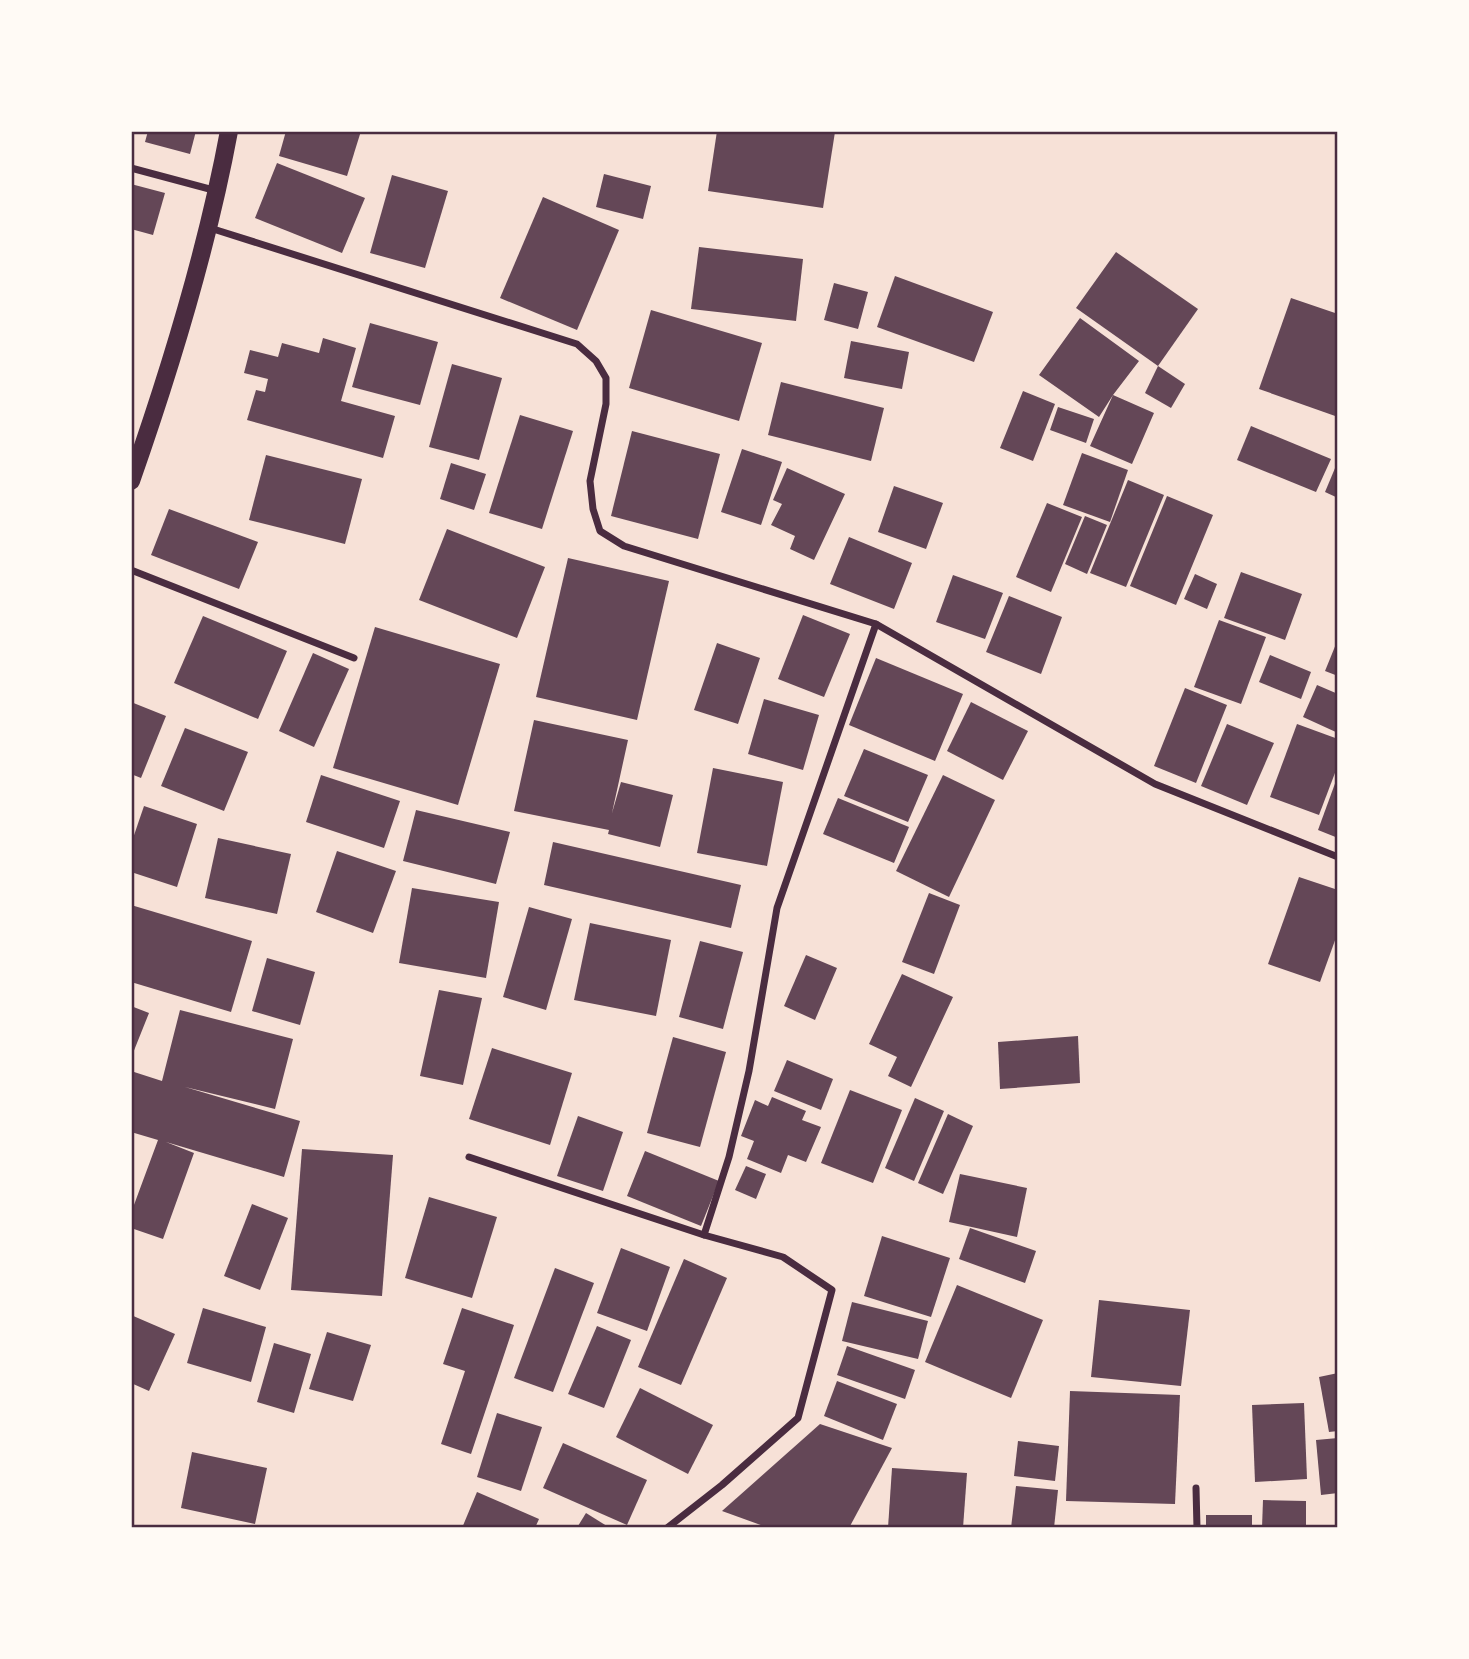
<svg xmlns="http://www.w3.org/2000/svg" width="1469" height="1659" viewBox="0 0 1469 1659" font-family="Helvetica,sans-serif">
	<rect width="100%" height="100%" fill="#f7e1d7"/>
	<!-- building -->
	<g fill="#644757">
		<path d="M 148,131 L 196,131 L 190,154 L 145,142 Z"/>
		<path d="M 286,131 L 361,131 L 347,176 L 279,156 Z"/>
		<path d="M 717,131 L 835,132 L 823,208 L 708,191 Z"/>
		<path d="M 277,163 L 365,198 L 342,253 L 255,218 Z"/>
		<path d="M 604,174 L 651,186 L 643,219 L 596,207 Z"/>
		<path d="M 392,175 L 448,191 L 425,268 L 370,253 Z"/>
		<path d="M 131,184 L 165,193 L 153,235 L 131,229 Z"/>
		<path d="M 543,197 L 619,230 L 577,330 L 500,298 Z"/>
		<path d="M 699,247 L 803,259 L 796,321 L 691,309 Z"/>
		<path d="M 1116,252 L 1198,309 L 1158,366 L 1076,308 Z"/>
		<path d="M 895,276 L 993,312 L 974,362 L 877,327 Z"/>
		<path d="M 834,283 L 868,292 L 858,329 L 824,320 Z"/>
		<path d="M 1291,298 L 1338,314 L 1338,417 L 1259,389 Z"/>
		<path d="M 651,310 L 762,343 L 739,421 L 629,388 Z"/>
		<path d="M 1080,318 L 1139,361 L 1113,395 L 1154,413 L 1132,464 L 1090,446 L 1113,395 L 1099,417 L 1039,375 Z"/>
		<path d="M 370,323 L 438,342 L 420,405 L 352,387 Z"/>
		<path d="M 323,338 L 356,348 L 341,401 L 395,416 L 383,458 L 247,420 L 256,390 L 265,392 L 268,379 L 244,373 L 250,350 L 278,357 L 282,343 L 319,353 Z"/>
		<path d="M 851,341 L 909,352 L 902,389 L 844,378 Z"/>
		<path d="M 452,364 L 502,378 L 479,460 L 429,447 Z"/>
		<path d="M 1158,366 L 1185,384 L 1171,408 L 1145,393 Z"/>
		<path d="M 781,382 L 884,408 L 871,461 L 768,435 Z"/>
		<path d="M 1023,391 L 1055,404 L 1033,461 L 1000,448 Z"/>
		<path d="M 1058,407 L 1094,419 L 1086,443 L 1050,430 Z"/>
		<path d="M 520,415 L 573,431 L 542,529 L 489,513 Z"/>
		<path d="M 1251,426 L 1331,459 L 1316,492 L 1237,460 Z"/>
		<path d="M 632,431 L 720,454 L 698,539 L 611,516 Z"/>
		<path d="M 742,449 L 782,462 L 761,525 L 721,512 Z"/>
		<path d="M 1082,453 L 1128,470 L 1110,522 L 1063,505 Z"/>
		<path d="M 266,455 L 362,479 L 345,544 L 249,520 Z"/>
		<path d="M 1338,461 L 1338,498 L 1325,492 Z"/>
		<path d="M 451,463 L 486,474 L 474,510 L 440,499 Z"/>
		<path d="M 787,468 L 845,494 L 814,560 L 790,549 L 795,536 L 771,525 L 782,504 L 773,500 Z"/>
		<path d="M 1128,480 L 1164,495 L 1126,587 L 1090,573 Z"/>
		<path d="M 894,486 L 943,503 L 926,549 L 878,532 Z"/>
		<path d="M 1167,496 L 1213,515 L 1176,605 L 1130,586 Z"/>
		<path d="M 1047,503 L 1082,517 L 1051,592 L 1016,577 Z"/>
		<path d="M 169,509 L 258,542 L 239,589 L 151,555 Z"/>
		<path d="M 1085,516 L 1107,525 L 1087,574 L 1065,564 Z"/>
		<path d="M 447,529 L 545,567 L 517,638 L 419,600 Z"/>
		<path d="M 849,537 L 912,563 L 894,609 L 830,584 Z"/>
		<path d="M 568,558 L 669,581 L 637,720 L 536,697 Z"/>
		<path d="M 1241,572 L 1302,594 L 1285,640 L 1224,618 Z"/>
		<path d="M 1195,574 L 1217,584 L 1207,609 L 1184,599 Z"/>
		<path d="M 953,575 L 1003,593 L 985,639 L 936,622 Z"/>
		<path d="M 1009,596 L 1062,617 L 1041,674 L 986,652 Z"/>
		<path d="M 803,615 L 850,634 L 824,697 L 778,679 Z"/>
		<path d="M 203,616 L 287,651 L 258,719 L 174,683 Z"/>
		<path d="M 1219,620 L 1266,637 L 1241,704 L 1194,687 Z"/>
		<path d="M 375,627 L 500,664 L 458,805 L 333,768 Z"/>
		<path d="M 1338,639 L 1338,676 L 1325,671 Z"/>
		<path d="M 717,643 L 760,658 L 738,724 L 694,710 Z"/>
		<path d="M 313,653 L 349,669 L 314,747 L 279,731 Z"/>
		<path d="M 1270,655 L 1311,672 L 1301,699 L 1259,682 Z"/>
		<path d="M 876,658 L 963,694 L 935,761 L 849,725 Z"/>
		<path d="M 1317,685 L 1338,694 L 1338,733 L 1303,717 Z"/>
		<path d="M 1185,688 L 1227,705 L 1196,783 L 1154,766 Z"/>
		<path d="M 764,699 L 819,715 L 803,770 L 748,754 Z"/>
		<path d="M 131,702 L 166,716 L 141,778 L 131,774 Z"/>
		<path d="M 971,702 L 1028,731 L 1003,780 L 947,751 Z"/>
		<path d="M 534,720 L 628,740 L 612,813 L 621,782 L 673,795 L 660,847 L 608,834 L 609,830 L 514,811 Z"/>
		<path d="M 1227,724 L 1274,743 L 1247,805 L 1201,786 Z"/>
		<path d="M 1297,724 L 1338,739 L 1338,765 L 1319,815 L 1270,797 Z"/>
		<path d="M 185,728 L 248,752 L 224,811 L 161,786 Z"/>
		<path d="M 864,749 L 928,775 L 908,822 L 844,796 Z"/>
		<path d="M 713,768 L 783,782 L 767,866 L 697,853 Z"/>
		<path d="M 321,775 L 400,801 L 384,848 L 306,822 Z"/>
		<path d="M 943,775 L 995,800 L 949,897 L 896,871 Z"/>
		<path d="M 1337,778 L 1338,778 L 1338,838 L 1318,830 Z"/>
		<path d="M 838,798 L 909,827 L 894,863 L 823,834 Z"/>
		<path d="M 144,806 L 197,824 L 177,887 L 131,872 L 131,844 Z"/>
		<path d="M 416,810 L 510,832 L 496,884 L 403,861 Z"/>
		<path d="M 218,838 L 291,854 L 277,914 L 205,898 Z"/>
		<path d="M 553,842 L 741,885 L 731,928 L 544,885 Z"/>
		<path d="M 337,851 L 396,871 L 373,933 L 316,912 Z"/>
		<path d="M 1299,877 L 1338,890 L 1338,932 L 1320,982 L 1268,964 Z"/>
		<path d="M 412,888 L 499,902 L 486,978 L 399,963 Z"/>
		<path d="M 929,893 L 960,905 L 934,974 L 902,962 Z"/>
		<path d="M 131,905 L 252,941 L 231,1012 L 131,982 Z"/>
		<path d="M 529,907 L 572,919 L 546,1010 L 503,997 Z"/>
		<path d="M 590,923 L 671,940 L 656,1016 L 574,1000 Z"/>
		<path d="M 700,941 L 743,952 L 723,1029 L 679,1017 Z"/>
		<path d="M 806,955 L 837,968 L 815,1020 L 784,1006 Z"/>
		<path d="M 267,958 L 315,972 L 300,1025 L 252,1011 Z"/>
		<path d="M 902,974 L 953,997 L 911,1087 L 888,1076 L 897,1057 L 869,1044 Z"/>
		<path d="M 439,990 L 482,998 L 463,1085 L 420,1076 Z"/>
		<path d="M 131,1006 L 149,1013 L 131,1058 Z"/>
		<path d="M 180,1010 L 293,1039 L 275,1109 L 185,1087 L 300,1121 L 284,1177 L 166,1142 L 194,1153 L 163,1239 L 131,1228 L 131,1213 L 158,1140 L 131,1132 L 131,1071 L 162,1081 Z"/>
		<path d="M 1078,1036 L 1080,1083 L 1000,1089 L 998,1042 Z"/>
		<path d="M 673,1037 L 726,1052 L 700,1147 L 647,1133 Z"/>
		<path d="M 492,1048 L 572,1073 L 550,1145 L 469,1119 Z"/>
		<path d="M 787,1060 L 833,1079 L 821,1110 L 774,1091 Z"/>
		<path d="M 850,1090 L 902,1110 L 873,1183 L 821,1163 Z"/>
		<path d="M 772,1097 L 806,1111 L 802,1120 L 821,1127 L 806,1162 L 788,1155 L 781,1173 L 747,1159 L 754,1141 L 741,1136 L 755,1100 L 768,1106 Z"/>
		<path d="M 915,1098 L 944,1111 L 914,1181 L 885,1168 Z"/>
		<path d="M 948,1114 L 973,1126 L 943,1194 L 918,1183 Z"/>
		<path d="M 578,1116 L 623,1132 L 603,1191 L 557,1176 Z"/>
		<path d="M 302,1149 L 393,1155 L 382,1296 L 291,1290 Z"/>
		<path d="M 645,1151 L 719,1181 L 701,1226 L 627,1196 Z"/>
		<path d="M 746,1166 L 766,1174 L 756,1199 L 735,1190 Z"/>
		<path d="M 960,1174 L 1027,1188 L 1017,1237 L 949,1222 Z"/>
		<path d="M 429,1197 L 497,1217 L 472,1298 L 405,1278 Z"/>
		<path d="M 252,1204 L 288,1218 L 260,1290 L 224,1276 Z"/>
		<path d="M 970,1228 L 1036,1251 L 1025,1283 L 959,1259 Z"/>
		<path d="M 882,1236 L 950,1258 L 931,1317 L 864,1296 Z"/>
		<path d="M 621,1248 L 670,1267 L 647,1331 L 597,1313 Z"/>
		<path d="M 684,1259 L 727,1278 L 681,1385 L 638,1367 Z"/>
		<path d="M 555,1268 L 594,1283 L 553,1392 L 514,1378 Z"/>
		<path d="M 957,1285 L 1043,1320 L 1011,1398 L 925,1362 Z"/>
		<path d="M 1099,1300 L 1190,1310 L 1181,1386 L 1091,1377 Z"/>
		<path d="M 852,1302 L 928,1321 L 918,1359 L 842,1341 Z"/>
		<path d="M 203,1308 L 266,1327 L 251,1382 L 187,1363 Z"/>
		<path d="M 462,1308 L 514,1325 L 471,1454 L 441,1444 L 465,1371 L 443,1364 Z"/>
		<path d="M 131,1315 L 175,1334 L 149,1391 L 131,1383 Z"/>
		<path d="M 597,1326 L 631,1340 L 604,1408 L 568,1394 Z"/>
		<path d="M 327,1332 L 371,1345 L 353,1401 L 309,1389 Z"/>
		<path d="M 274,1343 L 311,1354 L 294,1413 L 257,1402 Z"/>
		<path d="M 847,1346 L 915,1370 L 905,1399 L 837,1375 Z"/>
		<path d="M 1338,1373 L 1338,1431 L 1329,1432 L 1319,1377 Z"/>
		<path d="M 837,1381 L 897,1404 L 883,1440 L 824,1416 Z"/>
		<path d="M 640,1388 L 713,1425 L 688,1474 L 616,1437 Z"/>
		<path d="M 1070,1391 L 1180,1395 L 1175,1504 L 1066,1501 Z"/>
		<path d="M 1304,1403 L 1307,1479 L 1255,1482 L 1252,1405 Z"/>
		<path d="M 497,1413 L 542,1427 L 521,1491 L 477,1477 Z"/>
		<path d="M 820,1424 L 892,1448 L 849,1528 L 769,1528 L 722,1511 Z"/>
		<path d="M 1338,1438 L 1338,1493 L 1321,1495 L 1316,1440 Z"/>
		<path d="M 1018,1441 L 1059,1446 L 1055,1481 L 1014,1476 Z"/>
		<path d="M 563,1443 L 647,1480 L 627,1525 L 543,1488 Z"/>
		<path d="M 192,1452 L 267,1468 L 255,1524 L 181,1508 Z"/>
		<path d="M 892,1468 L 967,1473 L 963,1528 L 888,1528 Z"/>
		<path d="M 1016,1486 L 1058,1490 L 1054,1528 L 1011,1528 Z"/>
		<path d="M 477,1492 L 539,1519 L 535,1528 L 462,1528 Z"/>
		<path d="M 1263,1500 L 1306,1501 L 1306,1528 L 1262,1528 Z"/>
		<path d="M 586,1513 L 610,1528 L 580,1528 L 578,1526 Z"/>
		<rect x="1206" y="1515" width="46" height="13"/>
	</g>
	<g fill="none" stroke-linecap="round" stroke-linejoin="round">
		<!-- minor -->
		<g stroke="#4a2c40" stroke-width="7">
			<path d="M 131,168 L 217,191"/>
			<path d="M 210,228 L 577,344 L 596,361 L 606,378 L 606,404 L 590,481 L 593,509 L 600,531 L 624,546 L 876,624 L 1155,784 L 1338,857"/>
			<path d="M 131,570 L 354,658"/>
			<path d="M 469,1157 L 704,1235"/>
			<path d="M 1196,1488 L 1197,1528"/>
			<path d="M 667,1528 L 722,1485 L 798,1418 L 832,1290 L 783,1257 L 704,1235 L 729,1157 L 749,1071 L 777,908 L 876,624"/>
		</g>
		<!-- primary -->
		<path stroke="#4a2c40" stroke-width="18" d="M 131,481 C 171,367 207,250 229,131"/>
	</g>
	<!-- border -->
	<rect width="1469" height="1659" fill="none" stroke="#fffaf5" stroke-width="266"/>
	<rect x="133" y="133" width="1203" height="1393" fill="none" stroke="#4a2c40" stroke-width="2.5"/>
</svg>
